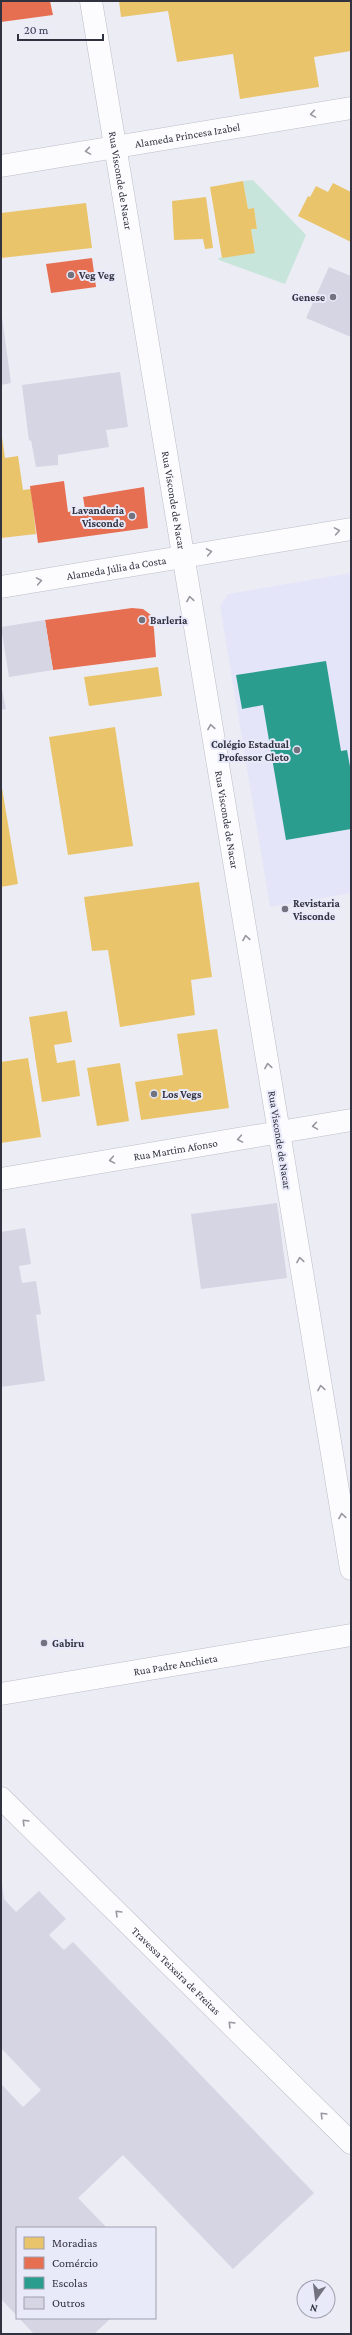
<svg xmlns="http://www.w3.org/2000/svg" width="352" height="2335" viewBox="0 0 352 2335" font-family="'Crimson Pro',serif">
	<rect width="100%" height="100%" fill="#ececf5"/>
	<!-- built -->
	<path fill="#e4e5f8" d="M 351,573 L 351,893 L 270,907 L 220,606 L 228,594 Z"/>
	<!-- green -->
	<path fill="#c7e5da" d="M 253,180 L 306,235 L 285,284 L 219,260 L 218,258 L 255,252 L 251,229 L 257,228 L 254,208 L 248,209 L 243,181 Z"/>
	<!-- homes -->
	<g fill="#e9c46a">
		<path d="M 119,1 L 351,1 L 351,51 L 314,57 L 319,87 L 240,99 L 233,54 L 177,62 L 168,11 L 121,17 Z"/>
		<path d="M 243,181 L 248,209 L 254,208 L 257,229 L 251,229 L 255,253 L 222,258 L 210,187 Z"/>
		<path d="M 333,183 L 351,192 L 351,242 L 298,216 L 308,196 L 310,197 L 316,186 L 328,192 Z"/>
		<path d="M 206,197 L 213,248 L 205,249 L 203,239 L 174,240 L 172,201 Z"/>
		<path d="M 86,203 L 92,248 L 1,258 L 1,213 Z"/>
		<path d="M 2,437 L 5,458 L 18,456 L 23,490 L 31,489 L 36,534 L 1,538 Z"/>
		<path d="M 158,667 L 162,696 L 89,706 L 84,677 Z"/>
		<path d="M 115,727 L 133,846 L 68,855 L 49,737 Z"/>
		<path d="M 1,782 L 18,884 L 1,887 Z"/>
		<path d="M 199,882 L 212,977 L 191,980 L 195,1015 L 120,1027 L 108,950 L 92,951 L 84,897 Z"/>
		<path d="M 67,1011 L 72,1042 L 54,1045 L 57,1063 L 75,1060 L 80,1096 L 42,1102 L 29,1017 Z"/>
		<path d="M 217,1029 L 229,1108 L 141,1120 L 135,1082 L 183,1075 L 177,1034 Z"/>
		<path d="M 28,1058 L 41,1137 L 1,1143 L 1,1062 Z"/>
		<path d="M 120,1063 L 129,1121 L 97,1126 L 87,1068 Z"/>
	</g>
	<!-- shops -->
	<g fill="#e76f51">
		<path d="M 1,1 L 50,1 L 53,15 L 1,22 Z"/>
		<path d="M 92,258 L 96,287 L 51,293 L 46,264 Z"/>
		<path d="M 64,481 L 68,512 L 85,509 L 83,497 L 144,487 L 148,528 L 38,543 L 30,486 Z"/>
		<path d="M 132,608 L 143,609 L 151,615 L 154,629 L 156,657 L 53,670 L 45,620 Z"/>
	</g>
	<!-- schools -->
	<path fill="#2a9d8f" d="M 326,661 L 341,751 L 347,750 L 351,772 L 351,829 L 286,840 L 263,705 L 242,709 L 236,675 Z"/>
	<!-- building -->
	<g fill="#d5d5e3">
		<path d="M 329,267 L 351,276 L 351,337 L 306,318 Z"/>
		<path d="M 1,310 L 11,383 L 1,385 Z"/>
		<path d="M 120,372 L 128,427 L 106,430 L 109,447 L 58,455 L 58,465 L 36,467 L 31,440 L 29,441 L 22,385 Z"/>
		<path d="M 45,620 L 53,670 L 9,677 L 1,627 Z"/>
		<path d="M 1,685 L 6,709 L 1,710 Z"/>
		<path d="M 277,1203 L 287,1278 L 201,1289 L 191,1214 Z"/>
		<path d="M 25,1228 L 31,1264 L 19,1266 L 22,1283 L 36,1281 L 41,1314 L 36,1315 L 45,1381 L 1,1387 L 1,1232 Z"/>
		<path d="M 1,1877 L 4,1899 L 16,1912 L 39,1891 L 66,1919 L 49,1935 L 64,1950 L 73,1942 L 314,2193 L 233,2269 L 123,2155 L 78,2198 L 107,2228 L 17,2228 L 17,2316 L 1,2299 L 1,2084 L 23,2107 L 41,2090 L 1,2048 Z"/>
		<path d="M 19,2318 L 111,2318 L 94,2334 L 34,2334 Z"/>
	</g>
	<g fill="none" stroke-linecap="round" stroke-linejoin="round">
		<!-- minor casing -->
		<g stroke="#bcbdc7" stroke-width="23">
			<g id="minor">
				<path id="s1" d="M 91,1 L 279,1132"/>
				<path id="s2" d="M 1,166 L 351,108"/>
				<path id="s3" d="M 1,587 L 351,529"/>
				<path id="s4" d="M 1,1694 L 351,1635"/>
				<path id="s5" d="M 1,1798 L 351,2143"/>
			</g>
		</g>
		<!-- major casing -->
		<g stroke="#bcbdc7" stroke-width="23">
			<g id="major">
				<path d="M 279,1132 L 351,1569"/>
				<path id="s6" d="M 1,1179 L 351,1120"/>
			</g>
		</g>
		<!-- minor -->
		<use href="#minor" stroke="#fcfcfe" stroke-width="22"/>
		<!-- major -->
		<use href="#major" stroke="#fcfcfe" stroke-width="22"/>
	</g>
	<!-- one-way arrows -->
	<defs><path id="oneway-chevron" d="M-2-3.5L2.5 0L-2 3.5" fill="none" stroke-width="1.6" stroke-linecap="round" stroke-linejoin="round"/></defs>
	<g stroke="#96979f">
		<use href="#oneway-chevron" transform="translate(313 114) rotate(171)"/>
		<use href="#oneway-chevron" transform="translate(88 151) rotate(171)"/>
		<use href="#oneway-chevron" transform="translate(337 531) rotate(-10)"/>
		<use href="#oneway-chevron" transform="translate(209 552) rotate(-10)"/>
		<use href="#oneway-chevron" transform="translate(39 581) rotate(-10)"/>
		<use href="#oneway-chevron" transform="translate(190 599) rotate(-99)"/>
		<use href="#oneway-chevron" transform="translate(211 727) rotate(-99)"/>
		<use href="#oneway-chevron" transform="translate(246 938) rotate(-99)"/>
		<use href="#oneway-chevron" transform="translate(268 1066) rotate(-99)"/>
		<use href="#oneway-chevron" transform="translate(315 1126) rotate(171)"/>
		<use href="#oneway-chevron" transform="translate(240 1139) rotate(170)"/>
		<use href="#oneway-chevron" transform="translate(112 1160) rotate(170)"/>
		<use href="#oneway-chevron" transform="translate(300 1260) rotate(-99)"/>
		<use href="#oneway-chevron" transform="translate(321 1388) rotate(-99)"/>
		<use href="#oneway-chevron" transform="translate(342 1516) rotate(-99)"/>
		<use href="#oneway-chevron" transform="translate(25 1822) rotate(-135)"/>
		<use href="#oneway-chevron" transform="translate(118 1913) rotate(-135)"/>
		<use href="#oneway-chevron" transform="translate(231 2024) rotate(-135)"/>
		<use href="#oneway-chevron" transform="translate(323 2115) rotate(-135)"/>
	</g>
	<!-- markers -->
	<g fill="#72737f" stroke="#e8e9f9" stroke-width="1.5">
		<circle cx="71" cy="275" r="4"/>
		<circle cx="333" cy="297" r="4"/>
		<circle cx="132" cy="516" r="4"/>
		<circle cx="142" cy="620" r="4"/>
		<circle cx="297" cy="750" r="4"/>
		<circle cx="285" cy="909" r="4"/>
		<circle cx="154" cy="1094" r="4"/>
		<circle cx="44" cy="1643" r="4"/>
	</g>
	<g text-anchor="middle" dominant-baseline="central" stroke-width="4" stroke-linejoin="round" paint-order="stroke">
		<!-- street labels -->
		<g font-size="11" fill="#313240" stroke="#e8e9f9">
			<text stroke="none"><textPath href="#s2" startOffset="189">Alameda Princesa Izabel</textPath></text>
			<text stroke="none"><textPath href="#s1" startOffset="182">Rua Visconde de Nacar</textPath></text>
			<text stroke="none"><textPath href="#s1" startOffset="506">Rua Visconde de Nacar</textPath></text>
			<text stroke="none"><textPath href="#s3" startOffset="117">Alameda Júlia da Costa</textPath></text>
			<text stroke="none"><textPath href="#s1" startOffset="830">Rua Visconde de Nacar</textPath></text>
			<text transform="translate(280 1140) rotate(81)">Rua Visconde de Nacar</text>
			<text stroke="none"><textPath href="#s6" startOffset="177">Rua Martim Afonso</textPath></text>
			<text stroke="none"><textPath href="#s4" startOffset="177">Rua Padre Anchieta</textPath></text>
			<text stroke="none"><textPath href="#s5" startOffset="246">Travessa Teixeira de Freitas</textPath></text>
		</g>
		<!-- poi labels -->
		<g font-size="11" font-weight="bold" fill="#313240" stroke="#e8e9f9" text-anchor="start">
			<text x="79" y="275">Veg Veg</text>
			<text x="325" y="297" text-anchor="end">Genese</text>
			<text x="124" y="510" text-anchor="end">Lavanderia<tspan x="124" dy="13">Visconde</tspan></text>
			<text x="150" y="620">Barleria</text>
			<text x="289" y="744" text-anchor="end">Colégio Estadual<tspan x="289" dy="13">Professor Cleto</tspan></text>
			<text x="293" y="903">Revistaria<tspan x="293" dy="13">Visconde</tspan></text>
			<text x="162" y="1094">Los Vegs</text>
			<text x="52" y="1643">Gabiru</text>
		</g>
	</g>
	<!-- border -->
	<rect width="352" height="2335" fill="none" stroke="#313240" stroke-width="4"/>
	<!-- legend -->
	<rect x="16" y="2227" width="140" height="92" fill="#e8e9f9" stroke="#9fa0af"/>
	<rect x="24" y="2237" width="20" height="12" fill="#e9c46a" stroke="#9fa0af"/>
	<text x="52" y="2247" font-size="12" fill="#313240">Moradias</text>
	<rect x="24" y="2257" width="20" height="12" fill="#e76f51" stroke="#9fa0af"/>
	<text x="52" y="2267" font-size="12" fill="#313240">Comércio</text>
	<rect x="24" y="2277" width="20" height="12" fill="#2a9d8f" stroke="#9fa0af"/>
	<text x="52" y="2287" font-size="12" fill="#313240">Escolas</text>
	<rect x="24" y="2297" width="20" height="12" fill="#d5d5e3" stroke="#9fa0af"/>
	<text x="52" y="2307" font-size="12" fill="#313240">Outros</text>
	<!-- north arrow -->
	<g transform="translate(316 2299) rotate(194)"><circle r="19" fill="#e8e9f9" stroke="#9fa0af"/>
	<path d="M0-3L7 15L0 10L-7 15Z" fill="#72737f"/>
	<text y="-6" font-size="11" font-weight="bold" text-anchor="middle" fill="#313240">N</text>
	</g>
	<!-- scale -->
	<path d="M18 34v6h85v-6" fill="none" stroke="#313240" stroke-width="2"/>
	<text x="24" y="34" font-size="12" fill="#313240" stroke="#e8e9f9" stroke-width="3" paint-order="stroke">20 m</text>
</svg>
